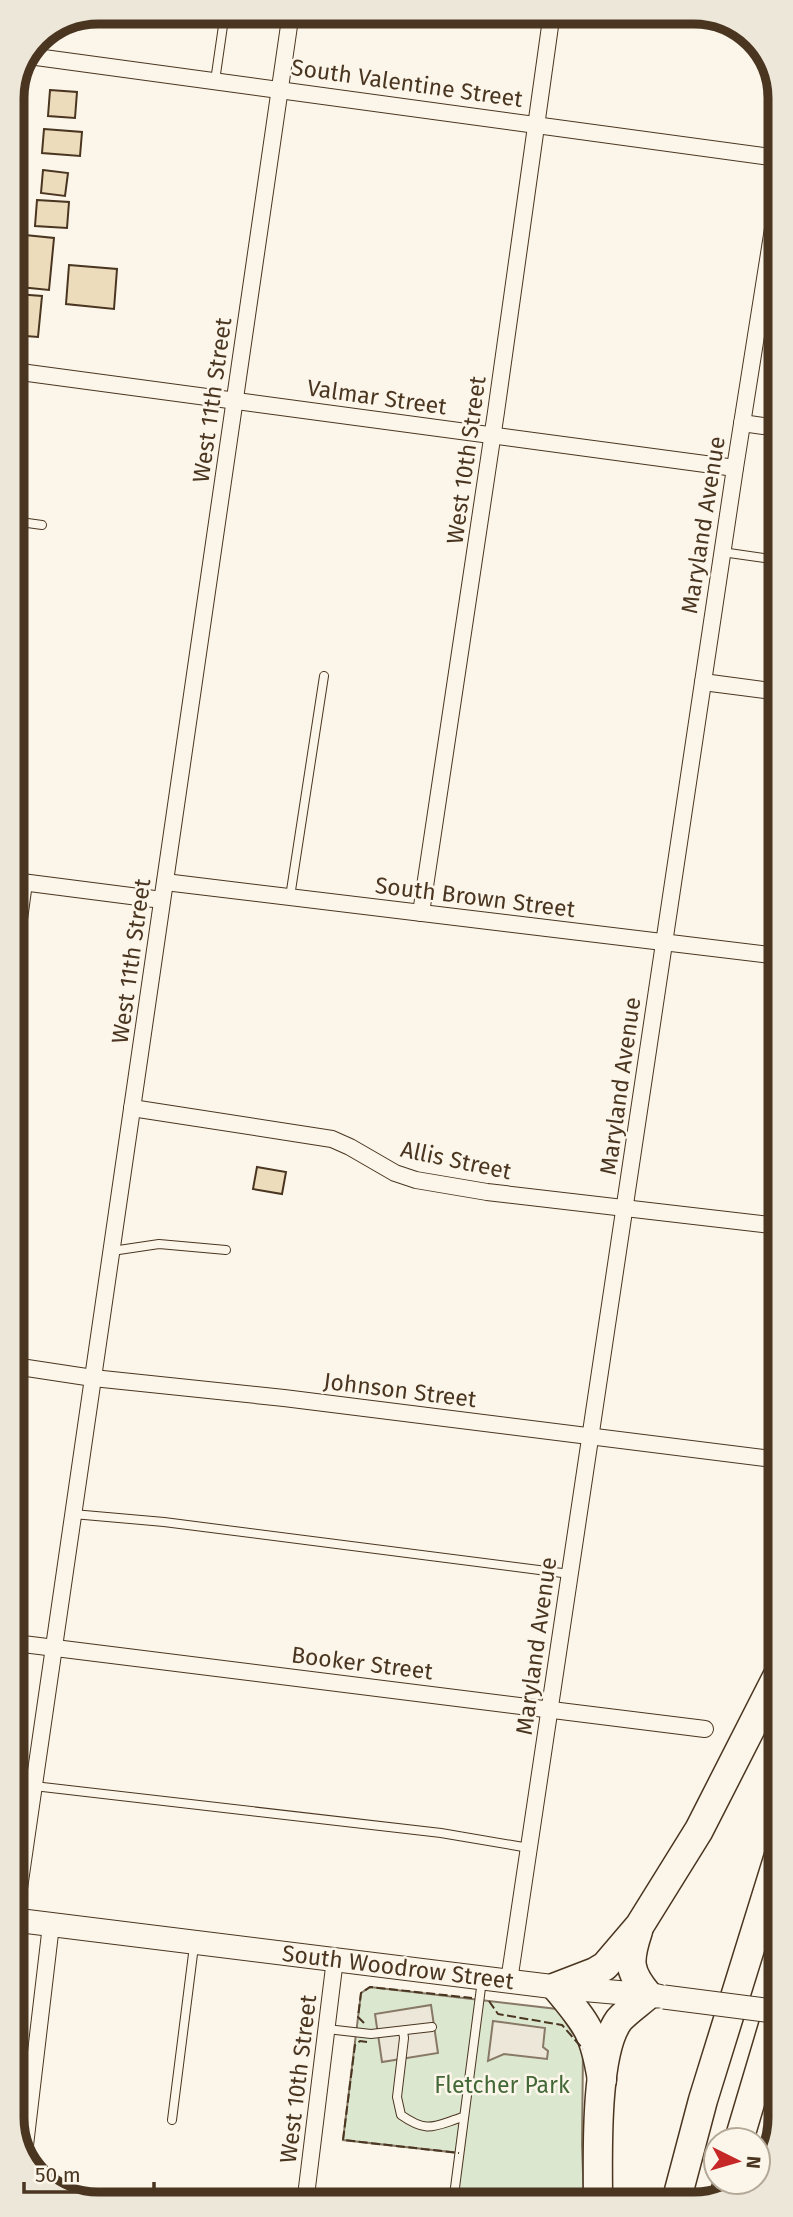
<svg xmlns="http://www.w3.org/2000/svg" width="793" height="2217" viewBox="0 0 793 2217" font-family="'Fira Sans',sans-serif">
	<rect width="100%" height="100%" fill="#fbf6e9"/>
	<!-- green -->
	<path fill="#dce7d0" stroke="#887966" stroke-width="2" d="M 370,1987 L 557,2009 L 583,2049 L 582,2145 L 584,2202 L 453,2203 L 459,2153 L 343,2140 L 361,1993 Z"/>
	<!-- parking -->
	<g fill="#ede7d9" stroke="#887966" stroke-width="2">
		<path d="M 431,2005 L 438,2053 L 382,2062 L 375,2014 Z"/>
		<path d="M 493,2021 L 545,2028 L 543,2047 L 548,2051 L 547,2059 L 504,2054 L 488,2061 Z"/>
	</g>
	<!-- building -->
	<g fill="#ecdcbc" stroke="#4a3520" stroke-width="2">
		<path d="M 148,12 L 196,12 L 195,19 Z"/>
		<path d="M 50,90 L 77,92 L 75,118 L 48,116 Z"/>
		<path d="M 44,129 L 82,132 L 80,156 L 42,153 Z"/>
		<path d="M 43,170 L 68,173 L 65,196 L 41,193 Z"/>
		<path d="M 37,200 L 69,202 L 67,228 L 35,226 Z"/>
		<path d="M 25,235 L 54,238 L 49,290 L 20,287 Z"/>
		<path d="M 69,265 L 117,269 L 114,309 L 66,304 Z"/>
		<path d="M 16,294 L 42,296 L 38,337 L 13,335 Z"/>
		<path d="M 257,1167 L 286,1172 L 282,1194 L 253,1189 Z"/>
	</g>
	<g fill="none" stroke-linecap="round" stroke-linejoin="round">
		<!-- lane casing -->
		<g stroke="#4a3520" stroke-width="10">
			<g id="lane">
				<path d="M 215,81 L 225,12"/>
				<path d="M 13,521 L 42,525"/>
				<path d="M 722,552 L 778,560"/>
				<path d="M 290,897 L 324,676"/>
				<path d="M 14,985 L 28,883"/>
				<path d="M 112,1251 L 159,1244 L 226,1250"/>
				<path d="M 73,1514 L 164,1522 L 570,1574"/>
				<path d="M 34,1786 L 441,1833 L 529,1848"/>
				<path d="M 327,2029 L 371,2034 L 432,2027"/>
				<path d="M 403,2031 L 404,2038 L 397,2097 L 401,2115 C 428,2134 434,2126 463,2117"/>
				<path d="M 15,2066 L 34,2069"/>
				<path d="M 172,2120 L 194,1946"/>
				<path d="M 453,2203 L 482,1980"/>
			</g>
		</g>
		<!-- street casing -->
		<g stroke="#4a3520" stroke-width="18">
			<g id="street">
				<path d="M 29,56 L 778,158"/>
				<path d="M 13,371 L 735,468"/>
				<path d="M 742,423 L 778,428"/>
				<path d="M 703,682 L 779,692"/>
				<path d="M 14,881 L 162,900"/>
				<path d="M 165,882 L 779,956"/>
				<path d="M 421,913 L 496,412 L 552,12"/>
				<path d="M 132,1108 L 332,1139 L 350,1147 L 395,1173 L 416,1180 L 487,1192 L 779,1226"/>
				<path d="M 14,1366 L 93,1378 L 284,1398 L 780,1460"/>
				<path d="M 15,1643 L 705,1729"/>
				<path d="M 15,1916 L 291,12"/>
				<path d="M 509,1981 L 735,468 L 778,197"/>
				<path d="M 24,2154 L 51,1925"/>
				<path d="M 305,2204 L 335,1959"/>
			</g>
		</g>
		<!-- secondary casing -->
		<g stroke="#4a3520" stroke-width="25">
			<path id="secondary" d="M 15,1920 L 556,1987 L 658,1996"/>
		</g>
		<!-- highway casing -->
		<g stroke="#4a3520" stroke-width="31">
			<g id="highway">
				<path d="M 602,2080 C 594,2031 587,2024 556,1987 L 595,1972 L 605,1966 L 640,1925 L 699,1830 L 780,1671"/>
				<path d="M 739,2140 L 781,1999"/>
				<path d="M 724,2197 L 728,2182"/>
				<path d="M 598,2202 C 598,2160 594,2054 619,2020 C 627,2011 639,2003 648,1995 C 628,1971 628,1961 638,1931"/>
				<path d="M 676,2202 L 703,2100 L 780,1852"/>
			</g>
		</g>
		<!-- lane -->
		<use href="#lane" stroke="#fbf6e9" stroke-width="8"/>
		<!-- street -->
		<use href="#street" stroke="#fbf6e9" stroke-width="16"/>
		<!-- secondary -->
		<use href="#secondary" stroke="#fbf6e9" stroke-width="23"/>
		<!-- highway -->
		<use href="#highway" stroke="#fbf6e9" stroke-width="28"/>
		<!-- secondary-bridge casing -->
		<g stroke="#4a3520" stroke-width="25" stroke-linecap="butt">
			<path id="secondary-bridge" d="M 664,1997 L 781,2012"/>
		</g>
		<!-- secondary-bridge -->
		<use href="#secondary-bridge" stroke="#fbf6e9" stroke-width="23"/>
		<!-- fence -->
		<g stroke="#4a3520" stroke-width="2" stroke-dasharray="9 3.5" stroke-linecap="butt">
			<path d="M 489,2001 L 498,2014 L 562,2025 L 583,2049"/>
			<path d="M 364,2023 L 358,2017 L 361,1993 L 370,1987 L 472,1998"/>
			<path d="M 367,2042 L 360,2041 L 355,2045 L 343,2140 L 459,2153"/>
		</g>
	</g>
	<g text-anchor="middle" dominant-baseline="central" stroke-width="5" stroke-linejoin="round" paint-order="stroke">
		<!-- street labels -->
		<g font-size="23" fill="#4a3520" stroke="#fbf6e9">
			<text transform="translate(407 83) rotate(8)">South Valentine Street</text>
			<text transform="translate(377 397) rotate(8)">Valmar Street</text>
			<text transform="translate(212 400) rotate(-82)">West 11th Street</text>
			<text transform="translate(466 460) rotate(-82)">West 10th Street</text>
			<text transform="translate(703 525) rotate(-81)">Maryland Avenue</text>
			<text transform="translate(475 897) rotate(7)">South Brown Street</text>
			<text transform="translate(131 961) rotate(-82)">West 11th Street</text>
			<text transform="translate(620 1086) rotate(-82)">Maryland Avenue</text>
			<text transform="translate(456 1160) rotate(12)">Allis Street</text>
			<text transform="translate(400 1390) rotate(7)">Johnson Street</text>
			<text transform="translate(536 1646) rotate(-82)">Maryland Avenue</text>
			<text transform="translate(362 1663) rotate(7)">Booker Street</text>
			<text transform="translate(398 1967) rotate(7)">South Woodrow Street</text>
			<text transform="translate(298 2079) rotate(-83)">West 10th Street</text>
		</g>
		<!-- park labels -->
		<g font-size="23" fill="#436837" stroke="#fbf6e9">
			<text x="502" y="2085">Fletcher Park</text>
		</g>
	</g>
	<!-- crop -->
	<path d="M0 0H793V2217H0ZM98 24H694A74 74 0 0 1 768 98V2118A74 74 0 0 1 694 2192H98A74 74 0 0 1 24 2118V98A74 74 0 0 1 98 24Z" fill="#ede7d9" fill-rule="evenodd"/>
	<path fill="none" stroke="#4a3520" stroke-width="9" d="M98 24H694A74 74 0 0 1 768 98V2118A74 74 0 0 1 694 2192H98A74 74 0 0 1 24 2118V98A74 74 0 0 1 98 24Z"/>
	<!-- north arrow -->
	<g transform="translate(737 2161) rotate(95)"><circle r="33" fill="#fbf6e9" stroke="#b4a999" stroke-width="2"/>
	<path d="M0-5L12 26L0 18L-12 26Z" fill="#c62828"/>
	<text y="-10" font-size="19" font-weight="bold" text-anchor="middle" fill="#4a3520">N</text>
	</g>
	<!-- scale -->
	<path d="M24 2182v10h130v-10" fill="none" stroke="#4a3520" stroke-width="3.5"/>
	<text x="35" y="2182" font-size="21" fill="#4a3520" stroke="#fbf6e9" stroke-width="5" paint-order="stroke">50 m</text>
</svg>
